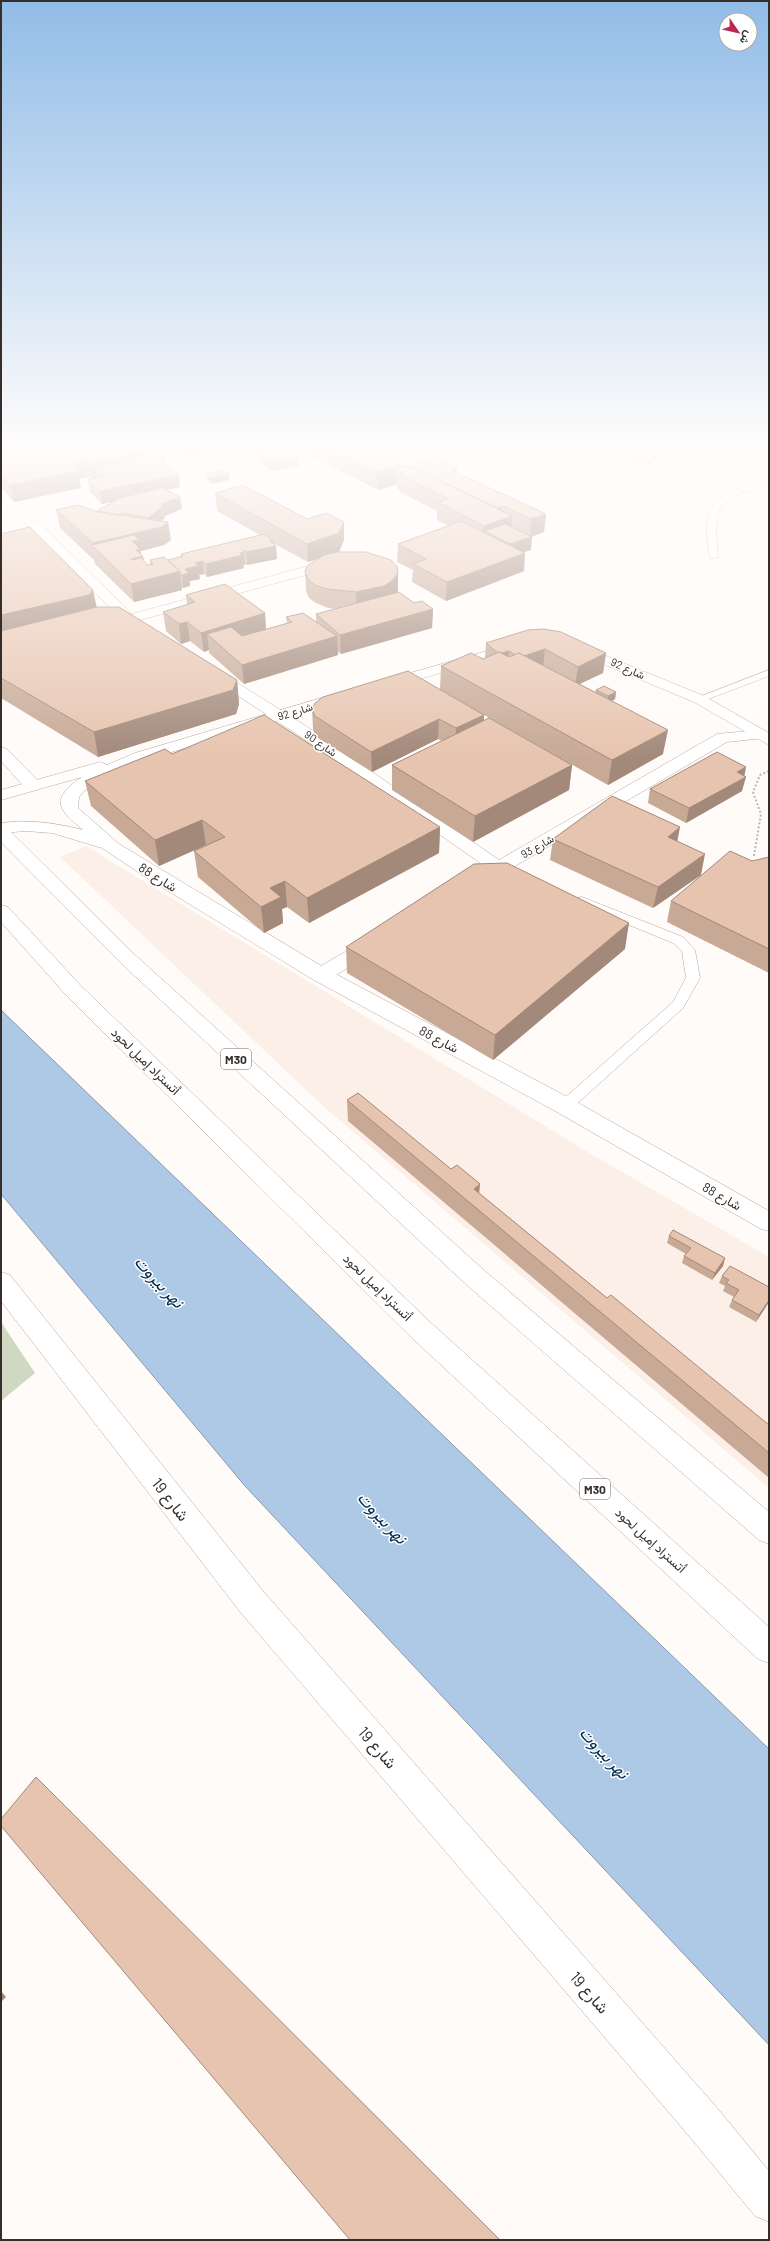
<svg xmlns="http://www.w3.org/2000/svg" width="770" height="2241" viewBox="0 0 770 2241" font-family="Barlow,Vazirmatn,sans-serif">
	<rect width="100%" height="100%" fill="#fffbf8"/>
	<!-- commercial -->
	<path fill="#fcefe7" d="M 86,846 L 591,1154 L 769,1257 L 769,1488 L 323,1106 L 60,857 Z"/>
	<!-- green -->
	<g fill="#d1d8c1">
		<path d="M 714,446 L 769,446 L 769,457 Z"/>
		<path d="M 1,1322 L 35,1373 L 1,1401 Z"/>
	</g>
	<!-- water -->
	<path fill="#aec9e5" stroke="#8a9aad" d="M 1,1010 L 769,1749 L 769,2045 L 245,1486 L 1,1194 Z"/>
	<g fill="none" stroke-linecap="round" stroke-linejoin="round">
		<!-- service casing -->
		<g stroke="#bba99e" stroke-width="1">
			<g id="service">
				<path d="M 354,446 L 364,446 L 403,460 L 433,462 L 437,464 C 425,475 365,457 354,446 Z"/>
				<path d="M 578,446 L 588,446 L 612,457 L 605,459 Z"/>
				<path d="M 769,481 L 769,485 C 717,498 713,504 718,557 L 711,559 C 708,552 708,542 707,535 C 704,494 737,488 769,481 Z"/>
				<path d="M 769,670 L 769,676 L 703,701 L 699,702 L 694,699 Z"/>
				<path d="M 582,897 L 683,937 L 695,950 L 700,978 L 683,1008 L 570,1110 L 565,1111 L 560,1110 L 558,1106 L 560,1102 L 673,1002 L 686,978 L 682,951 L 673,943 L 578,904 L 576,901 L 578,898 Z"/>
			</g>
		</g>
		<!-- minor casing -->
		<g stroke="#bba99e" stroke-width="1">
			<g id="minor">
				<path d="M 682,446 L 702,446 L 769,462 L 769,468 L 684,448 Z"/>
				<path d="M 1,488 L 5,489 L 132,614 L 334,559 L 340,563 L 339,566 L 140,620 L 147,626 L 140,630 L 124,622 L 1,499 Z"/>
				<path d="M 212,669 L 217,670 L 309,728 L 499,860 L 717,734 L 759,730 L 765,732 L 767,735 L 765,738 L 727,742 L 505,872 L 492,879 L 486,880 L 480,879 L 477,875 L 486,867 L 297,734 L 207,676 L 205,673 L 207,670 Z"/>
				<path d="M 373,938 L 380,940 L 383,944 L 380,948 L 328,980 L 321,982 L 314,980 L 311,975 L 314,970 L 366,940 Z"/>
			</g>
		</g>
		<!-- tertiary casing -->
		<g stroke="#bba99e" stroke-width="1">
			<g id="tertiary">
				<path d="M 1,747 L 7,749 L 38,781 L 40,785 L 38,789 L 26,789 L 1,761 Z"/>
				<path d="M 1,1272 L 10,1275 L 263,1591 L 718,2109 L 769,2171 L 769,2222 L 755,2216 L 690,2137 L 241,1613 L 1,1301 Z"/>
			</g>
		</g>
		<!-- secondary casing -->
		<g stroke="#bba99e" stroke-width="1">
			<g id="secondary">
				<path d="M 515,643 L 520,644 L 522,647 L 520,650 L 388,688 L 383,687 L 381,684 L 383,681 Z"/>
				<path d="M 577,644 L 704,696 L 769,733 L 769,745 L 694,702 L 572,651 L 570,648 L 572,645 Z"/>
				<path d="M 342,692 L 347,694 L 350,697 L 347,700 L 158,756 L 128,767 L 104,778 L 85,790 L 79,797 L 78,808 L 119,844 L 328,970 L 573,1100 L 769,1211 L 769,1231 L 761,1229 L 557,1112 L 314,980 L 150,880 L 102,848 L 52,833 L 26,831 L 1,833 L 1,823 C 30,819 55,823 83,830 C 58,809 49,800 82,777 L 1,800 L 1,790 L 100,762 L 107,765 L 135,753 Z"/>
			</g>
		</g>
		<!-- motorway casing -->
		<g stroke="#bba99e" stroke-width="1">
			<g id="motorway">
				<path d="M 1,827 L 7,828 L 135,955 L 486,1272 L 769,1512 L 769,1544 L 759,1540 L 468,1286 L 121,963 L 1,842 Z"/>
				<path d="M 1,905 L 8,907 L 81,986 L 431,1323 L 769,1627 L 769,1663 L 758,1659 L 413,1339 L 67,996 L 1,922 Z"/>
			</g>
		</g>
		<!-- path -->
		<path stroke="#bdb8b5" stroke-width="2" stroke-dasharray="2 2" stroke-linecap="butt" d="M 754,856 L 761,814 L 753,792 L 760,775 L 769,771"/>
		<!-- service -->
		<use href="#service" fill="#fff" fill-rule="evenodd"/>
		<!-- minor -->
		<use href="#minor" fill="#fff" fill-rule="evenodd"/>
		<!-- tertiary -->
		<use href="#tertiary" fill="#fff" fill-rule="evenodd"/>
		<!-- secondary -->
		<use href="#secondary" fill="#fff" fill-rule="evenodd"/>
		<!-- motorway -->
		<use href="#motorway" fill="#fff" fill-rule="evenodd"/>
	</g>
	<!-- wall -->
	<g fill="#c7a996">
		<path d="M 1,446 L 165,459 L 165,463 L 180,487 L 166,490 L 180,497 L 182,509 L 165,516 L 165,518 L 161,521 L 171,540 L 164,545 L 141,551 L 141,554 L 143,556 L 144,561 L 148,565 L 150,564 L 150,560 L 168,560 L 181,557 L 181,554 L 260,535 L 217,511 L 215,493 L 344,540 L 339,552 L 398,573 L 397,592 L 414,603 L 433,609 L 432,628 L 341,654 L 338,652 L 338,655 L 244,684 L 209,653 L 209,650 L 204,652 L 190,641 L 181,644 L 166,631 L 163,612 L 187,605 L 186,595 L 265,613 L 266,629 L 287,623 L 286,617 L 316,622 L 316,614 L 337,609 L 328,608 L 316,603 L 309,598 L 306,591 L 305,572 L 317,559 L 308,562 L 273,543 L 273,544 L 276,546 L 277,559 L 247,565 L 245,564 L 245,565 L 243,565 L 244,568 L 207,577 L 204,574 L 199,575 L 200,579 L 190,581 L 190,586 L 183,588 L 182,587 L 182,590 L 134,602 L 95,564 L 94,560 L 60,528 L 56,510 L 97,511 L 116,501 L 102,504 L 90,492 L 88,480 L 92,479 L 90,477 L 79,479 L 81,488 L 14,502 L 1,488 Z"/>
		<path d="M 174,446 L 218,446 L 219,450 L 188,457 Z"/>
		<path d="M 243,446 L 289,446 L 299,466 L 271,471 Z"/>
		<path d="M 291,446 L 368,446 L 406,467 L 409,468 L 409,466 L 457,468 L 457,473 L 546,514 L 544,532 L 531,537 L 531,550 L 524,552 L 524,571 L 446,601 L 412,582 L 413,570 L 397,562 L 398,544 L 449,526 L 437,520 L 437,511 L 400,492 L 400,490 L 398,490 L 397,484 L 378,490 Z"/>
		<path d="M 633,456 L 657,457 L 650,465 L 632,462 Z"/>
		<path d="M 206,474 L 229,480 L 212,484 L 207,480 Z"/>
		<path d="M 1,534 L 96,607 L 237,680 L 239,704 L 236,714 L 98,757 L 1,698 Z"/>
		<path d="M 486,643 L 606,653 L 603,673 L 580,684 L 595,692 L 596,690 L 616,692 L 615,699 L 612,701 L 663,754 L 608,785 L 484,715 L 484,720 L 572,765 L 569,790 L 473,842 L 392,790 L 392,765 L 442,741 L 438,739 L 372,772 L 315,736 L 313,729 L 312,709 L 440,689 L 441,666 L 485,658 Z"/>
		<path d="M 172,754 L 440,827 L 439,853 L 309,923 L 287,907 L 282,909 L 283,923 L 264,933 L 198,877 L 194,851 L 206,846 L 206,845 L 159,866 L 91,806 L 85,781 Z"/>
		<path d="M 744,776 L 742,791 L 686,823 L 648,803 L 650,789 Z"/>
		<path d="M 553,839 L 701,875 L 653,908 L 550,860 Z"/>
		<path d="M 769,857 L 769,973 L 667,922 L 671,901 L 752,861 Z"/>
		<path d="M 346,947 L 625,949 L 493,1060 L 347,973 Z"/>
		<path d="M 347,1100 L 479,1193 L 607,1298 L 769,1425 L 769,1478 L 348,1121 Z"/>
		<path d="M 669,1236 L 725,1258 L 723,1266 L 712,1280 L 682,1263 L 684,1256 L 686,1254 L 667,1243 Z"/>
		<path d="M 722,1276 L 769,1287 L 769,1302 L 756,1322 L 729,1307 L 732,1300 L 734,1297 L 723,1291 L 725,1286 L 719,1283 Z"/>
	</g>
	<!-- shaded-wall -->
	<g fill="#a2897a">
		<path d="M 1,446 L 66,446 L 1,460 Z"/>
		<path d="M 186,446 L 218,446 L 219,450 L 188,457 Z"/>
		<path d="M 658,450 L 657,457 L 650,465 L 651,459 Z"/>
		<path d="M 145,451 L 147,468 L 95,468 L 96,478 L 93,479 L 90,462 Z"/>
		<path d="M 299,454 L 299,466 L 271,471 L 270,459 Z"/>
		<path d="M 87,460 L 90,477 L 79,479 L 81,488 L 14,502 L 10,485 L 70,463 Z"/>
		<path d="M 406,465 L 406,478 L 405,474 L 397,469 L 397,484 L 378,490 L 377,472 Z"/>
		<path d="M 457,468 L 456,486 L 451,470 Z"/>
		<path d="M 229,474 L 229,480 L 212,484 L 211,478 Z"/>
		<path d="M 179,475 L 180,487 L 102,504 L 100,491 Z"/>
		<path d="M 180,497 L 182,509 L 165,516 L 165,518 L 150,530 L 168,522 L 171,540 L 164,545 L 141,551 L 141,556 L 143,556 L 145,574 L 93,547 L 93,543 L 149,530 L 148,518 L 161,504 Z"/>
		<path d="M 503,506 L 502,520 L 512,516 L 511,534 L 484,531 L 483,544 L 484,526 L 498,521 L 498,508 Z"/>
		<path d="M 546,514 L 544,532 L 530,537 L 531,519 Z"/>
		<path d="M 344,522 L 344,540 L 339,552 L 308,562 L 307,544 Z"/>
		<path d="M 532,537 L 531,550 L 509,557 L 510,544 Z"/>
		<path d="M 270,541 L 273,541 L 274,547 L 276,546 L 277,559 L 247,565 L 246,552 Z"/>
		<path d="M 244,552 L 245,565 L 243,565 L 244,568 L 207,577 L 206,564 Z"/>
		<path d="M 525,553 L 524,571 L 446,601 L 447,582 Z"/>
		<path d="M 203,561 L 204,574 L 199,575 L 200,579 L 190,581 L 190,586 L 183,588 L 182,575 L 185,569 L 195,563 Z"/>
		<path d="M 180,571 L 182,590 L 134,602 L 131,584 Z"/>
		<path d="M 398,573 L 398,592 L 393,599 L 357,611 L 356,592 Z"/>
		<path d="M 93,590 L 98,613 L 1,640 L 1,615 Z"/>
		<path d="M 433,609 L 432,628 L 341,654 L 340,635 Z"/>
		<path d="M 265,613 L 266,632 L 221,647 L 207,634 L 209,650 L 204,652 L 201,633 Z"/>
		<path d="M 187,622 L 190,641 L 181,644 L 179,624 Z"/>
		<path d="M 337,636 L 338,655 L 244,684 L 242,665 Z"/>
		<path d="M 545,649 L 543,669 L 518,658 Z"/>
		<path d="M 509,651 L 507,671 L 500,654 Z"/>
		<path d="M 606,653 L 603,673 L 575,686 L 578,667 Z"/>
		<path d="M 237,680 L 239,704 L 236,714 L 98,757 L 94,732 Z"/>
		<path d="M 616,692 L 615,699 L 607,704 L 608,696 Z"/>
		<path d="M 484,715 L 483,735 L 455,748 L 456,728 Z"/>
		<path d="M 439,719 L 438,739 L 372,772 L 371,752 Z"/>
		<path d="M 668,730 L 663,754 L 608,785 L 612,760 Z"/>
		<path d="M 572,765 L 569,790 L 473,842 L 475,816 Z"/>
		<path d="M 746,767 L 744,778 L 746,777 L 742,791 L 686,823 L 689,808 L 737,772 Z"/>
		<path d="M 202,820 L 206,845 L 159,866 L 155,840 Z"/>
		<path d="M 440,827 L 439,853 L 309,923 L 307,898 Z"/>
		<path d="M 680,827 L 676,848 L 668,837 Z"/>
		<path d="M 705,854 L 701,875 L 653,908 L 658,887 Z"/>
		<path d="M 285,881 L 287,907 L 282,909 L 283,923 L 264,933 L 261,907 L 270,888 Z"/>
		<path d="M 629,923 L 625,949 L 493,1060 L 495,1035 Z"/>
		<path d="M 480,1184 L 478,1205 L 474,1189 Z"/>
		<path d="M 725,1258 L 723,1266 L 712,1280 L 715,1273 Z"/>
		<path d="M 769,1300 L 769,1302 L 756,1322 L 759,1315 Z"/>
		<path d="M 1,1991 L 6,1997 L 1,2002 Z"/>
	</g>
	<!-- building -->
	<g fill="#e7c4af" stroke="#a2897a">
		<path d="M 35,446 L 139,446 L 145,451 L 90,462 L 87,460 L 70,463 L 78,471 L 10,485 L 1,475 L 1,453 Z"/>
		<path d="M 255,446 L 289,446 L 299,454 L 270,459 Z"/>
		<path d="M 324,446 L 368,446 L 406,465 L 377,472 Z"/>
		<path d="M 645,448 L 658,450 L 651,459 L 633,456 L 637,451 L 642,452 Z"/>
		<path d="M 159,455 L 165,459 L 161,460 L 179,475 L 100,491 L 88,480 L 104,476 L 95,468 Z"/>
		<path d="M 434,458 L 457,468 L 451,470 L 546,514 L 531,519 L 503,506 L 498,508 L 409,466 Z"/>
		<path d="M 404,467 L 413,468 L 512,516 L 484,526 L 438,502 L 449,499 L 400,475 L 405,474 L 398,472 L 397,469 Z"/>
		<path d="M 224,470 L 229,474 L 211,478 L 206,474 Z"/>
		<path d="M 243,485 L 307,519 L 326,513 L 344,522 L 339,533 L 307,544 L 215,493 Z"/>
		<path d="M 163,488 L 180,497 L 161,504 L 163,506 L 148,518 L 123,513 L 120,515 L 97,511 L 120,498 Z"/>
		<path d="M 78,505 L 98,512 L 168,522 L 162,527 L 93,543 L 56,510 Z"/>
		<path d="M 461,521 L 525,553 L 447,582 L 413,564 L 426,559 L 398,544 Z"/>
		<path d="M 505,524 L 532,537 L 510,544 L 484,531 Z"/>
		<path d="M 30,527 L 93,590 L 89,595 L 1,615 L 1,534 Z"/>
		<path d="M 265,534 L 273,541 L 270,541 L 276,546 L 246,552 L 243,550 L 244,552 L 240,553 L 243,555 L 206,564 L 203,561 L 195,563 L 198,566 L 185,569 L 189,573 L 182,575 L 180,574 L 180,571 L 168,560 L 183,556 L 181,554 Z"/>
		<path d="M 134,535 L 139,540 L 132,541 L 140,549 L 136,550 L 143,556 L 131,559 L 133,560 L 141,558 L 148,565 L 153,564 L 150,560 L 164,557 L 180,571 L 131,584 L 92,545 Z"/>
		<path d="M 337,552 L 366,552 L 391,560 L 397,566 L 398,573 L 393,580 L 384,586 L 356,592 L 327,589 L 315,585 L 308,579 L 305,572 L 307,566 L 324,555 Z"/>
		<path d="M 225,584 L 265,613 L 201,633 L 187,622 L 179,624 L 163,612 L 195,602 L 186,595 Z"/>
		<path d="M 399,592 L 414,603 L 422,601 L 433,609 L 340,635 L 316,614 Z"/>
		<path d="M 97,607 L 119,607 L 237,680 L 233,690 L 94,732 L 1,678 L 1,631 Z"/>
		<path d="M 303,613 L 337,636 L 242,665 L 207,634 L 231,627 L 242,636 L 292,622 L 286,617 Z"/>
		<path d="M 544,629 L 561,632 L 606,653 L 578,667 L 545,649 L 524,656 L 519,653 L 515,655 L 509,651 L 502,653 L 499,652 L 498,653 L 486,643 L 528,630 Z"/>
		<path d="M 499,652 L 509,657 L 519,653 L 668,730 L 612,760 L 441,666 L 471,653 L 483,659 Z"/>
		<path d="M 408,671 L 484,715 L 456,728 L 439,719 L 371,752 L 315,716 L 312,709 L 315,703 L 323,697 Z"/>
		<path d="M 604,686 L 616,692 L 608,696 L 596,690 Z"/>
		<path d="M 264,715 L 440,827 L 307,898 L 285,881 L 270,888 L 281,897 L 261,907 L 194,851 L 225,837 L 202,820 L 155,840 L 85,781 L 165,749 L 172,754 Z"/>
		<path d="M 489,718 L 572,765 L 475,816 L 392,765 Z"/>
		<path d="M 717,752 L 746,767 L 737,772 L 746,777 L 689,808 L 650,789 Z"/>
		<path d="M 612,796 L 680,827 L 668,837 L 705,854 L 658,887 L 553,839 Z"/>
		<path d="M 730,851 L 752,861 L 769,857 L 769,949 L 671,901 Z"/>
		<path d="M 507,863 L 629,923 L 495,1035 L 346,947 L 474,864 Z"/>
		<path d="M 358,1093 L 451,1169 L 457,1165 L 480,1184 L 474,1189 L 607,1298 L 611,1295 L 769,1425 L 769,1453 L 347,1100 Z"/>
		<path d="M 673,1230 L 725,1258 L 715,1273 L 684,1256 L 691,1248 L 669,1236 Z"/>
		<path d="M 730,1266 L 769,1287 L 769,1300 L 759,1315 L 732,1300 L 739,1290 L 726,1283 L 729,1280 L 722,1276 Z"/>
		<path d="M 36,1777 L 500,2240 L 350,2240 L 1,1826 L 1,1819 Z"/>
	</g>
	<!-- sky -->
	<linearGradient id="sky" x2="0" y2="1"><stop stop-color="#91bce7"/><stop offset="0.59" stop-color="#fffdfc"/><stop offset="1" stop-color="#fffdfc" stop-opacity="0"/></linearGradient>
	<rect width="770" height="760" fill="url(#sky)"/>
	<g text-anchor="middle" dominant-baseline="central" stroke-width="3" stroke-linejoin="round" paint-order="stroke">
		<!-- far-street labels -->
		<g font-size="11" fill="#352e2a" stroke="#fff">
			<text transform="translate(628 668) rotate(24)">شارع 92</text>
			<text transform="translate(295 711) rotate(-17)">شارع 92</text>
			<text transform="translate(321 743) rotate(35)">شارع 90</text>
			<text transform="translate(537 846) rotate(-30)">شارع 93</text>
		</g>
		<!-- shield labels -->
		<g fill="#fff" stroke="#726d6a" stroke-width="1">
			<rect x="221" y="1049" width="30" height="20" rx="3"/>
			<rect x="580" y="1479" width="30" height="20" rx="3"/>
		</g>
		<g font-size="12" font-weight="bold" fill="#352e2a">
			<text x="236" y="1059">M30</text>
			<text x="595" y="1489">M30</text>
		</g>
		<!-- street labels -->
		<g font-size="13" fill="#352e2a" stroke="#fff">
			<text transform="translate(158 877) rotate(32)">شارع 88</text>
			<text transform="translate(439 1039) rotate(28)">شارع 88</text>
			<text transform="translate(146 1061) rotate(44)">أتستراد إميل لحود</text>
			<text transform="translate(722 1196) rotate(30)">شارع 88</text>
			<text transform="translate(378 1287) rotate(44)">أتستراد إميل لحود</text>
			<text transform="translate(651 1540) rotate(42)">أتستراد إميل لحود</text>
		</g>
		<!-- near-street labels -->
		<g font-size="16" fill="#352e2a" stroke="#fff">
			<text transform="translate(171 1499) rotate(52)">شارع 19</text>
			<text transform="translate(378 1747) rotate(49)">شارع 19</text>
			<text transform="translate(590 1992) rotate(49)">شارع 19</text>
		</g>
		<!-- near-water labels -->
		<g font-size="17" font-style="italic" fill="#002d51" stroke="#fff">
			<text transform="translate(160 1281) rotate(47)">نهر بيروت</text>
			<text transform="translate(383 1517) rotate(47)">نهر بيروت</text>
			<text transform="translate(605 1752) rotate(47)">نهر بيروت</text>
		</g>
	</g>
	<!-- border -->
	<rect width="770" height="2241" fill="none" stroke="#352e2a" stroke-width="4"/>
	<!-- north arrow -->
	<g transform="translate(738 32) rotate(124)"><circle r="19" fill="#ffffff" stroke="#aeabaa"/>
	<path d="M0-3L7 15L0 10L-7 15Z" fill="#b82851"/>
	<text y="-6" font-size="11" font-weight="bold" text-anchor="middle" fill="#352e2a">ش</text>
	</g>
</svg>
